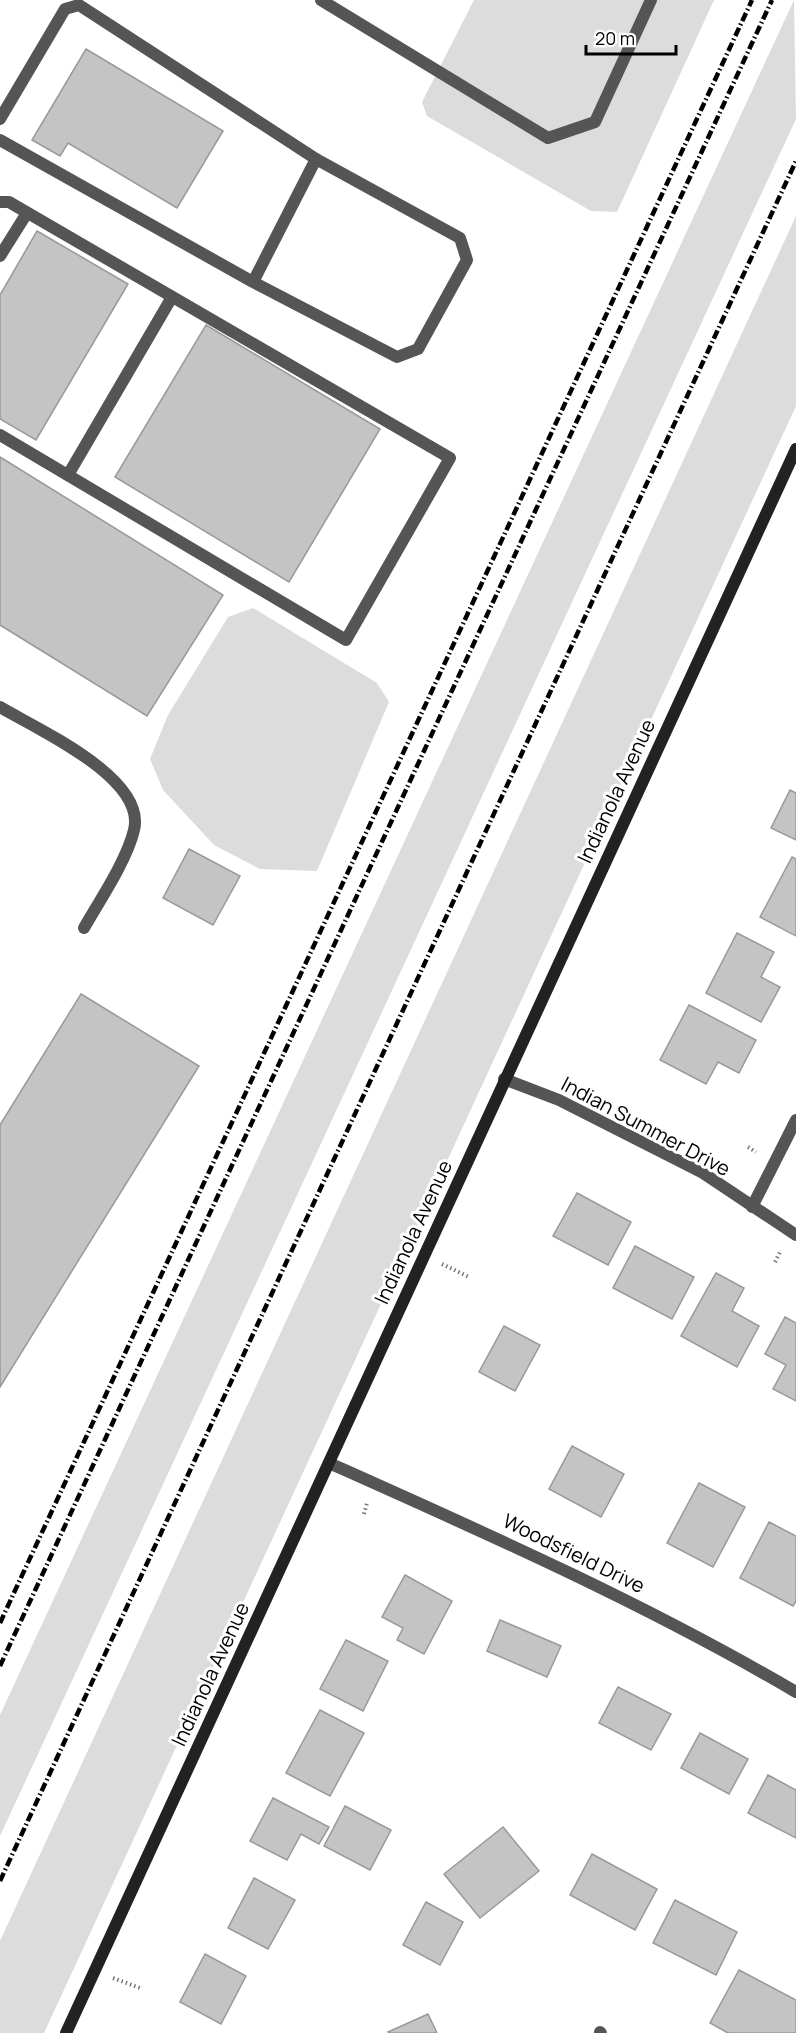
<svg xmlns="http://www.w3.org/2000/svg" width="796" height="2033" viewBox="0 0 796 2033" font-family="Manrope,sans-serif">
	<rect width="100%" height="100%" fill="#fff"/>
	<!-- green -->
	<g fill="#dcdcdc">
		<path d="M 474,0 L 714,0 L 617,212 L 591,211 L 427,116 L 422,102 Z"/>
		<path d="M 794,0 L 796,119 L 0,1836 L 0,1715 Z"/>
		<path d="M 796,216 L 796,406 L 44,2033 L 0,2033 L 0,1941 Z"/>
		<path d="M 253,608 L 377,683 L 389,702 L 317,871 L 260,869 L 214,845 L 163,790 L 150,759 L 168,715 L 228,617 Z"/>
	</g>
	<!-- building -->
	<g fill="#c4c4c4" stroke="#999" stroke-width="1.5">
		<path d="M 86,49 L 223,131 L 177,208 L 68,143 L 60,156 L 32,140 Z"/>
		<path d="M 37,231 L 128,284 L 36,440 L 0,419 L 0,295 Z"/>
		<path d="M 206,325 L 380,429 L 289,582 L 115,477 Z"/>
		<path d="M 0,457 L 223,595 L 147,716 L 0,625 Z"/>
		<path d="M 790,790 L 796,793 L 796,840 L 771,828 Z"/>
		<path d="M 189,849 L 240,876 L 213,925 L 163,898 Z"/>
		<path d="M 792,857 L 796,859 L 796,936 L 760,917 Z"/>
		<path d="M 737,933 L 774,952 L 761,977 L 780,987 L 761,1022 L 706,993 Z"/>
		<path d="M 81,994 L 199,1066 L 0,1387 L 0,1125 Z"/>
		<path d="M 689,1005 L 756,1040 L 739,1073 L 718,1062 L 706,1084 L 660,1060 Z"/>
		<path d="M 577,1193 L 631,1222 L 608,1265 L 553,1236 Z"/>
		<path d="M 635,1246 L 694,1277 L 672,1319 L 613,1288 Z"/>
		<path d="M 716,1273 L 744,1288 L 732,1311 L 759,1326 L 737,1367 L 681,1336 Z"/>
		<path d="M 785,1317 L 796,1323 L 796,1401 L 773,1389 L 786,1365 L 765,1354 Z"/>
		<path d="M 504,1326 L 540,1345 L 515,1391 L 479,1372 Z"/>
		<path d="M 572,1446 L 624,1474 L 601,1517 L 549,1489 Z"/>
		<path d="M 699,1483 L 745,1507 L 713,1567 L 667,1543 Z"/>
		<path d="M 769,1522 L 796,1536 L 796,1601 L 793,1606 L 740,1578 Z"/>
		<path d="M 405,1575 L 452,1601 L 424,1654 L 397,1640 L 403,1628 L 382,1617 Z"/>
		<path d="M 500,1620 L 561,1646 L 547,1677 L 487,1651 Z"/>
		<path d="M 346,1640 L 388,1661 L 363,1711 L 320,1689 Z"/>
		<path d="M 618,1687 L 671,1714 L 651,1750 L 599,1723 Z"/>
		<path d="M 320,1710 L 364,1733 L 330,1796 L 286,1773 Z"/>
		<path d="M 700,1733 L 748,1759 L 729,1794 L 681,1768 Z"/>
		<path d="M 768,1775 L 796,1790 L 796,1838 L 748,1813 Z"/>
		<path d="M 273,1798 L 329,1827 L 319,1844 L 301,1834 L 287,1860 L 250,1841 Z"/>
		<path d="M 345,1806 L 391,1830 L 370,1870 L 324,1846 Z"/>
		<path d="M 503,1827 L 539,1871 L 480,1918 L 444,1874 Z"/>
		<path d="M 592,1854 L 657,1889 L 635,1930 L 570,1895 Z"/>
		<path d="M 254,1878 L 295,1900 L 268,1949 L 228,1928 Z"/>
		<path d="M 675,1900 L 737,1932 L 716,1975 L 653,1943 Z"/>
		<path d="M 426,1902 L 463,1922 L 440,1965 L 403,1945 Z"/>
		<path d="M 205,1954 L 246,1976 L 221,2024 L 180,2002 Z"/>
		<path d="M 739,1970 L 796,2000 L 796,2033 L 728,2033 L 710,2023 Z"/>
		<path d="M 428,2014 L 437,2033 L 389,2033 L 388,2032 Z"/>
	</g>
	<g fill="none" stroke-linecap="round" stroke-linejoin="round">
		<!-- path -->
		<g stroke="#777" stroke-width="4" stroke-dasharray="1.5 3" stroke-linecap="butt">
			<path d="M 748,1147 L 756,1152"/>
			<path d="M 775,1262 L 780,1252"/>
			<path d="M 442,1264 L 469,1277"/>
			<path d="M 364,1514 L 367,1503"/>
			<path d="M 113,1978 L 140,1988"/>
		</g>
		<!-- lane -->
		<g stroke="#555" stroke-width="12">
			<path d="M 321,0 L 548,138 L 595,122 L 651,0"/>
			<path d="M 0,119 L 65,9 L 79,5 L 316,159"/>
			<path d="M 0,140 L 253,282 L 397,357 L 418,349 L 467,260 L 460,238 L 316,159 L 253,282"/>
			<path d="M 0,202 L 9,202 L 450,458 L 346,640 L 0,435"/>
			<path d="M 0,256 L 27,213"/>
			<path d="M 68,475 L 172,297"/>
			<path d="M 0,707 C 37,729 147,778 134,830 C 127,860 100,900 84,928"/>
		</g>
		<!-- street -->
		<g stroke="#555" stroke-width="12">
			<path d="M 504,1079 L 559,1100 L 703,1173 L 796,1235"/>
			<path d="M 752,1207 L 796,1120"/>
			<path d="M 329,1463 C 488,1534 646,1604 796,1692"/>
			<path d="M 600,2032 L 601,2033"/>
		</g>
		<!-- secondary -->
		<path stroke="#222" stroke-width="12" d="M 66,2033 L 796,449"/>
		<!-- rail -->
		<g stroke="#000" stroke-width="4.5" stroke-dasharray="9 3 1.5 3" stroke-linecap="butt">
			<path d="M 0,1623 L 752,0"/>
			<path d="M 0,1666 L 772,0"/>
			<path d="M 0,1881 L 796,161"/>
		</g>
	</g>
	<g text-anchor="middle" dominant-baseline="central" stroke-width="6" stroke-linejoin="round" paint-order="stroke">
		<!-- street labels -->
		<g font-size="20" fill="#000" stroke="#fff">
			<text transform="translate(616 791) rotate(-65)">Indianola Avenue</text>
			<text transform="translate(646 1126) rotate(28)">Indian Summer Drive</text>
			<text transform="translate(413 1232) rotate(-65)">Indianola Avenue</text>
			<text transform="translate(574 1553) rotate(26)">Woodsfield Drive</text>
			<text transform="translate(210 1674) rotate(-65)">Indianola Avenue</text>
		</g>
	</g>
	<!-- scale -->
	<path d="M586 45v9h90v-9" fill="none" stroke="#000000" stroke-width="3"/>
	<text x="595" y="45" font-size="18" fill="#000000" stroke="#ffffff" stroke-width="4.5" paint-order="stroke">20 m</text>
</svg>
